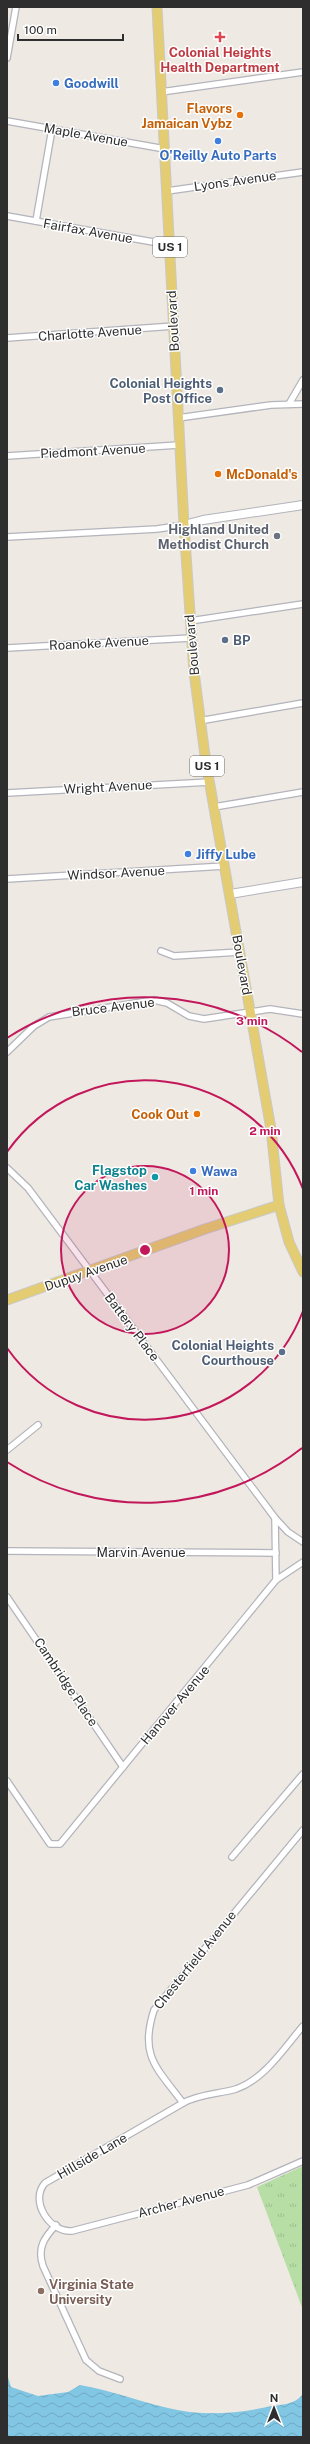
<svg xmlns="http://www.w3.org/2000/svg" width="310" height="2444" viewBox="0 0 310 2444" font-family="'Public Sans',sans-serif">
	<defs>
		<pattern id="park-tufts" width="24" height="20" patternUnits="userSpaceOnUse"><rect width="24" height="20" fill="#b7dea5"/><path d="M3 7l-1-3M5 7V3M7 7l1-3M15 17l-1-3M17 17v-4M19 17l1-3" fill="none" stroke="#9ebf8e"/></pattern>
		<pattern id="water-waves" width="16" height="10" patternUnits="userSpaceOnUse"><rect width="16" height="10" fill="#81c6e3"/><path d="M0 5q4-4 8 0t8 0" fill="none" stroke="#70aac3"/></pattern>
	</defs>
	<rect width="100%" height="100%" fill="#eee9e2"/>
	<!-- park -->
	<path fill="url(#park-tufts)" d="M 303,2166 L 303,2310 L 257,2187 Z"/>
	<!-- water -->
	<path fill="url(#water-waves)" d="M 7,2374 L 11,2387 L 38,2396 L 68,2392 L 80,2385 C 110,2390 138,2401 168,2408 C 199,2416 236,2414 267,2407 C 281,2404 293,2406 303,2394 L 303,2437 L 7,2437 Z"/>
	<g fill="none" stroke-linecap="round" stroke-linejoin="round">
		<!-- street casing -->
		<g stroke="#b3b4bc" stroke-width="8">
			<g id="street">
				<path d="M 7,58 L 16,7"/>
				<path d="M 161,92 L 303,72"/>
				<path d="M 7,121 L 165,149"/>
				<path d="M 167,191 L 303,172"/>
				<path d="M 7,216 L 170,245"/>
				<path d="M 36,221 L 52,129"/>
				<path d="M 7,338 L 174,326"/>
				<path d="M 289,404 L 303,380"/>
				<path d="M 178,418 L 271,405 L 303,404"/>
				<path d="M 7,456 L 179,445"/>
				<path d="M 7,537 L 157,529 L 184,525"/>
				<path d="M 190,621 L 303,604"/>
				<path d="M 7,648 L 191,638"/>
				<path d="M 199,721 L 303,703"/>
				<path d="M 7,793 L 210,782"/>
				<path d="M 214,807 L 303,792"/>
				<path d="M 7,879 L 225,866"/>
				<path d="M 161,951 L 174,956 L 240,952"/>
				<path d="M 7,1052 L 34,1026 L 49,1017 L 154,1000 L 167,1003 L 189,1016 L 204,1019 L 270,1009 L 303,1014"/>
				<path d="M 7,1168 L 28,1188 L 275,1518 L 276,1580 L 60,1844 L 50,1844 L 7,1781"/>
				<path d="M 7,1450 L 38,1425"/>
				<path d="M 275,1518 L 288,1532 L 303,1542"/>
				<path d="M 7,1551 L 276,1553"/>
				<path d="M 276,1580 L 303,1562"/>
				<path d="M 7,1597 L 123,1767"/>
				<path d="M 232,1857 L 303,1774"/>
				<path d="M 303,2026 C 284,2048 265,2079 236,2089 C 219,2094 199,2094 183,2103 L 45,2183 C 29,2201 50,2233 72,2231 L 248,2185 L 303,2161"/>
				<path d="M 183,2103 C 157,2068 139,2056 154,2010 L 303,1830"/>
				<path d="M 56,2225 C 44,2238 37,2248 43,2266 L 86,2360 L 99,2371 L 120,2379"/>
			</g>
		</g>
		<!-- secondary casing -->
		<g stroke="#b3b4bc" stroke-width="10">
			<g id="secondary">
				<path d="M 184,525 L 203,520 L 303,505"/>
				<path d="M 230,894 L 303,882"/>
			</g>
		</g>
		<!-- primary casing -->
		<g stroke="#c9c9c9" stroke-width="11">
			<g id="primary">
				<path d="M 157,7 L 184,525 L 194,672 L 206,763 L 271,1129 L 279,1205 L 289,1242 L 303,1272"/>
				<path d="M 7,1300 L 205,1229 L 279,1205"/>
			</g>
		</g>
		<!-- street -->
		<use href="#street" stroke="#fff" stroke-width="5.5"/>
		<!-- secondary -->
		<use href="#secondary" stroke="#fff" stroke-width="8"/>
		<!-- primary -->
		<use href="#primary" stroke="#e3cc72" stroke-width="9"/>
	</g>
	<!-- distance rings -->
	<circle cx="145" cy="1250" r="84" fill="#c2185b" fill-opacity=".12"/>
	<g fill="none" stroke="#c2185b" stroke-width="2">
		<circle cx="145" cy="1250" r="84"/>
		<path d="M303 1311A169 169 0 0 1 7 1348M7 1152A169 169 0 0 1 303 1189"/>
		<path d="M302 1448A253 253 0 0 1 7 1462M7 1038A253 253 0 0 1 302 1052"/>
	</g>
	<!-- markers -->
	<path fill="#e0444e" stroke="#fff" stroke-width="1.5" d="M218 31h4v4h4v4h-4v4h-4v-4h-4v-4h4z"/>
	<g fill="#3f7fe0" stroke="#fff" stroke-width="1.5">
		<circle cx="56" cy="83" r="4"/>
		<circle cx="218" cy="141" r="4"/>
		<circle cx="188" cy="854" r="4"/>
		<circle cx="193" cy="1171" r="4"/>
	</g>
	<g fill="#e8710a" stroke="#fff" stroke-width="1.5">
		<circle cx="240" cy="115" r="4"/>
		<circle cx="218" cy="474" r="4"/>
		<circle cx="197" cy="1114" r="4"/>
	</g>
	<g fill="#5c6f8a" stroke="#fff" stroke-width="1.5">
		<circle cx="220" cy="390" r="4"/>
		<circle cx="225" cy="640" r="4"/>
		<circle cx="282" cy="1352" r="4"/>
	</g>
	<circle fill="#6b7280" stroke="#fff" stroke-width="1.5" cx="277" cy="536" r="4"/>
	<circle fill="#0f9aa8" stroke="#fff" stroke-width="1.5" cx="155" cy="1177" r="4"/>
	<circle fill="#8d6e63" stroke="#fff" stroke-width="1.5" cx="41" cy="2291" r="4"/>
	<g text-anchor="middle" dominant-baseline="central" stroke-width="3" stroke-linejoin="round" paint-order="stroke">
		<!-- shield labels -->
		<g fill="#fff" stroke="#6d6d6d" stroke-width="1">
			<rect x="153" y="237" width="34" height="20" rx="3"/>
			<rect x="190" y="756" width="34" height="20" rx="3"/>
		</g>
		<g font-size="12" font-weight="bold" fill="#2e2e2e">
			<text x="170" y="247">US 1</text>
			<text x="207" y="766">US 1</text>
		</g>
		<!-- health labels -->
		<g font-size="13" font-weight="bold" fill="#be3a42" stroke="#fff">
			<text x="220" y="52">Colonial Heights<tspan x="220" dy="15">Health Department</tspan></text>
		</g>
		<!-- shop labels -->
		<g font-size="13" font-weight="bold" fill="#366cbe" stroke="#fff" text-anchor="start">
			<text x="64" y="83">Goodwill</text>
			<text x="218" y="155" text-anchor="middle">O'Reilly Auto Parts</text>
			<text x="196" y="854">Jiffy Lube</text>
			<text x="201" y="1171">Wawa</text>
		</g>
		<!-- food labels -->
		<g font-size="13" font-weight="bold" fill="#c56008" stroke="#fff" text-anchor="end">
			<text x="232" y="108">Flavors<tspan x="232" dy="15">Jamaican Vybz</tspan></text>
			<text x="226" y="474" text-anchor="start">McDonald's</text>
			<text x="189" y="1114">Cook Out</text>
		</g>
		<!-- street labels -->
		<g font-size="13" fill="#2e2e2e" stroke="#fff">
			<text transform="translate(86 135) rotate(10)">Maple Avenue</text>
			<text transform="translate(235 181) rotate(-8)">Lyons Avenue</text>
			<text transform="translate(88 231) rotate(10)">Fairfax Avenue</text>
			<text transform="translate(173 321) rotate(-93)">Boulevard</text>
			<text transform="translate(90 333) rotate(-4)">Charlotte Avenue</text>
			<text transform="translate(93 451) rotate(-3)">Piedmont Avenue</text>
			<text transform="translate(99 643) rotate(-3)">Roanoke Avenue</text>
			<text transform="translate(192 645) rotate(-95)">Boulevard</text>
			<text transform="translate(108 787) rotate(-3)">Wright Avenue</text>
			<text transform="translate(116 873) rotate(-3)">Windsor Avenue</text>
			<text transform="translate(242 965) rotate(80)">Boulevard</text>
			<text transform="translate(113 1007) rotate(-7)">Bruce Avenue</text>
			<text transform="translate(86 1273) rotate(-19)">Dupuy Avenue</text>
			<text transform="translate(132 1327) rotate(53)">Battery Place</text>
			<text x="141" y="1552">Marvin Avenue</text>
			<text transform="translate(66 1682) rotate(56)">Cambridge Place</text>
			<text transform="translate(175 1705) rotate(-50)">Hanover Avenue</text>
			<text transform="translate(195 1960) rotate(-51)">Chesterfield Avenue</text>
			<text transform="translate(92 2156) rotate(-30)">Hillside Lane</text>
			<text transform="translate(181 2202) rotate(-15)">Archer Avenue</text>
		</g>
		<!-- service labels -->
		<g font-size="13" font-weight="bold" fill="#4e5e75" stroke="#fff" text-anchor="end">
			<text x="212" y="383">Colonial Heights<tspan x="212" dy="15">Post Office</tspan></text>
			<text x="233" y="640" text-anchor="start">BP</text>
			<text x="274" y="1345">Colonial Heights<tspan x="274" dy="15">Courthouse</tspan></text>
		</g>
		<!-- worship labels -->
		<g font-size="13" font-weight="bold" fill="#5b616d" stroke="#fff" text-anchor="end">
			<text x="269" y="529">Highland United<tspan x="269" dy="15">Methodist Church</tspan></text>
		</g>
		<!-- culture labels -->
		<g font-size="13" font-weight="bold" fill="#0d838f" stroke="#fff" text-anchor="end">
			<text x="147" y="1170">Flagstop<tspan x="147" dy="15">Car Washes</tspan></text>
		</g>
		<!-- education labels -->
		<g font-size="13" font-weight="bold" fill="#785e54" stroke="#fff" text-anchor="start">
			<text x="49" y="2284">Virginia State<tspan x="49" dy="15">University</tspan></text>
		</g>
	</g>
	<circle cx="145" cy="1250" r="6" fill="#c2185b" stroke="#fff" stroke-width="2"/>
	<g font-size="12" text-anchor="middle" font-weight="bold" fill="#c2185b" stroke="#fff" stroke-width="3" stroke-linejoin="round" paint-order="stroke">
		<text x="252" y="1025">3 min</text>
		<text x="265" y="1135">2 min</text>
		<text x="204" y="1195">1 min</text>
	</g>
	<!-- border -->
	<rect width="310" height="2444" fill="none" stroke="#2e2e2e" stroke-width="16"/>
	<!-- north arrow -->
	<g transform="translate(274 2408)" stroke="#ffffff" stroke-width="3" paint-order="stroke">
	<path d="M0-3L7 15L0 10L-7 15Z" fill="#2e2e2e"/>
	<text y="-6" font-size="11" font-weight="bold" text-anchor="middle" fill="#2e2e2e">N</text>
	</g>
	<!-- scale -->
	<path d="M18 34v6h105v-6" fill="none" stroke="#2e2e2e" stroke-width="2"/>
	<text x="24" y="34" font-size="12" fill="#2e2e2e" stroke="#ffffff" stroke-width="3" paint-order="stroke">100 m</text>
</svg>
